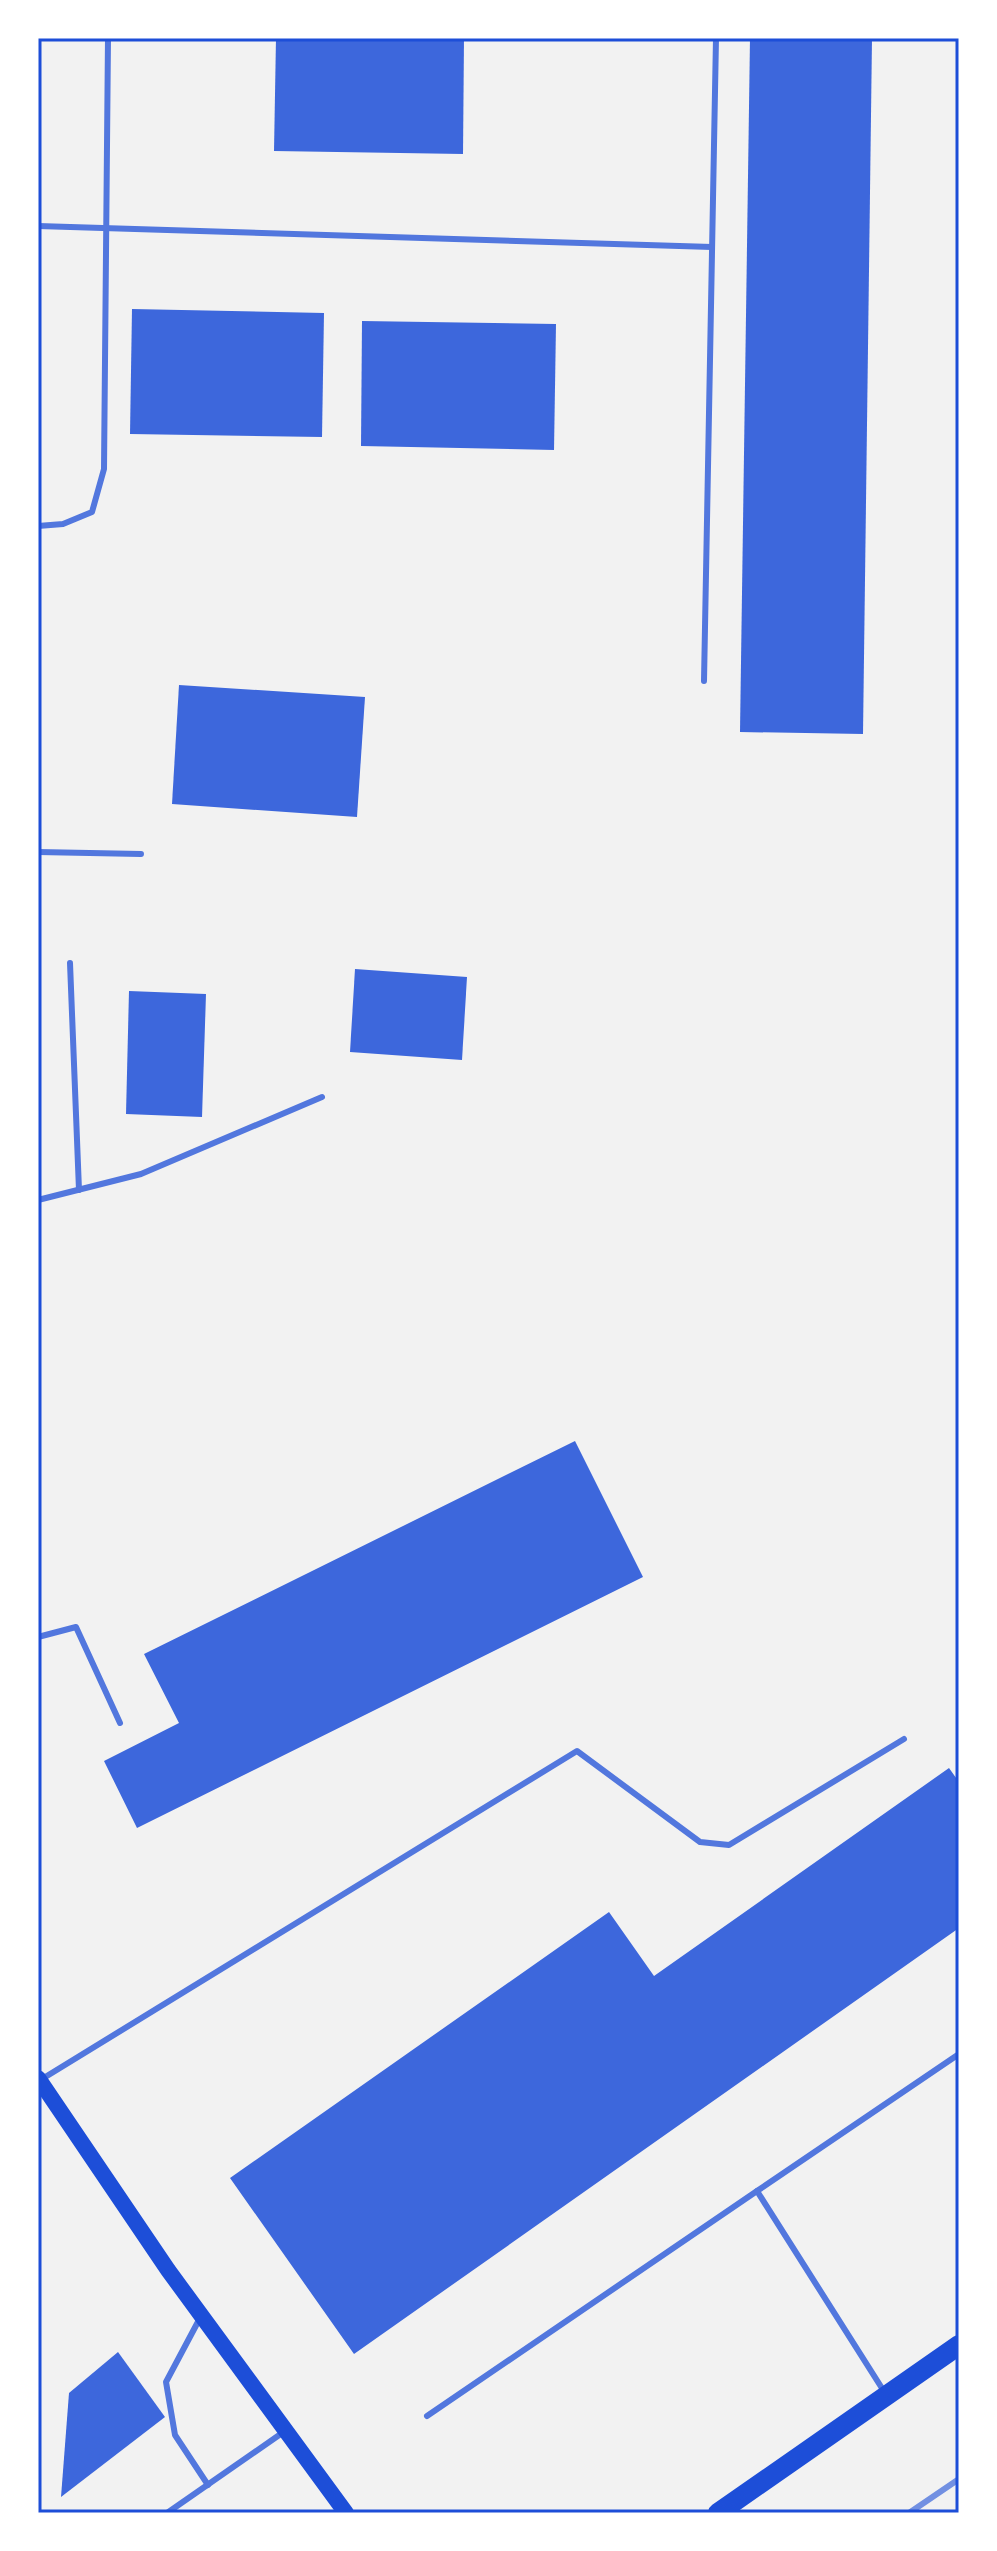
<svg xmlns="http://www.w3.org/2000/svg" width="997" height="2551" viewBox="0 0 997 2551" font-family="'Alegreya Sans',sans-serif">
	<rect width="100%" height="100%" fill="#f2f2f2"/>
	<!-- building -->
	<g fill="#3d67dc">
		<path d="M 276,38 L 464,38 L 463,154 L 274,151 Z"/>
		<path d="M 750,38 L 872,38 L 863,734 L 740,732 Z"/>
		<path d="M 132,309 L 324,313 L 322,437 L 130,434 Z"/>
		<path d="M 362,321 L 556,324 L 554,450 L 361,446 Z"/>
		<path d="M 179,685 L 365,697 L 357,817 L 172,804 Z"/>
		<path d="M 355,969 L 467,977 L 462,1060 L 350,1052 Z"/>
		<path d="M 129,991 L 206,994 L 202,1117 L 126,1114 Z"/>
		<path d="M 575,1441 L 643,1577 L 137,1828 L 104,1761 L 179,1723 L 144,1654 Z"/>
		<path d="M 949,1768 L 959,1782 L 959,1928 L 354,2354 L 230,2178 L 609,1912 L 654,1976 Z"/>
		<path d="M 118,2352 L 165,2417 L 61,2497 L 69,2393 Z"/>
	</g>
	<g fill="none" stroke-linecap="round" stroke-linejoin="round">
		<!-- service -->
		<g stroke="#5277de" stroke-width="6">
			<path d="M 38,226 L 712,247"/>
			<path d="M 38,526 L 63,524 L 92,512 L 104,469 L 108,38"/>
			<path d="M 704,681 L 716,38"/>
			<path d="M 38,852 L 141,854"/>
			<path d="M 70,963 L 79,1190"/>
			<path d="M 38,1200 L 141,1174 L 322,1097"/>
			<path d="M 38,1637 L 76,1627 L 120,1723"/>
			<path d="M 42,2079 L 577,1751 L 700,1842 L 729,1845 L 904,1739"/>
			<path d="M 200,2318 L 166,2382 L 175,2435 L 208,2485"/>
			<path d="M 885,2393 L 757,2191 L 959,2054"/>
			<path d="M 427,2416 L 757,2191"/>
			<path d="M 167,2513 L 285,2431"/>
		</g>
		<!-- secondary -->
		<path stroke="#1d4ed8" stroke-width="16" d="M 38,2078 L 168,2270 L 346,2513"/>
		<!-- primary -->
		<path stroke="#1d4ed8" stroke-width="20" d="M 718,2513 L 959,2345"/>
		<!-- rail -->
		<path stroke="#7290e2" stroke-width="6" d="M 909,2513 L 959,2479"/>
	</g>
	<!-- border -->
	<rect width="997" height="2551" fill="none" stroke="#ffffff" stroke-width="80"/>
	<rect x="40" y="40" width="917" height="2471" fill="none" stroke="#1d4ed8" stroke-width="3"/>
</svg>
